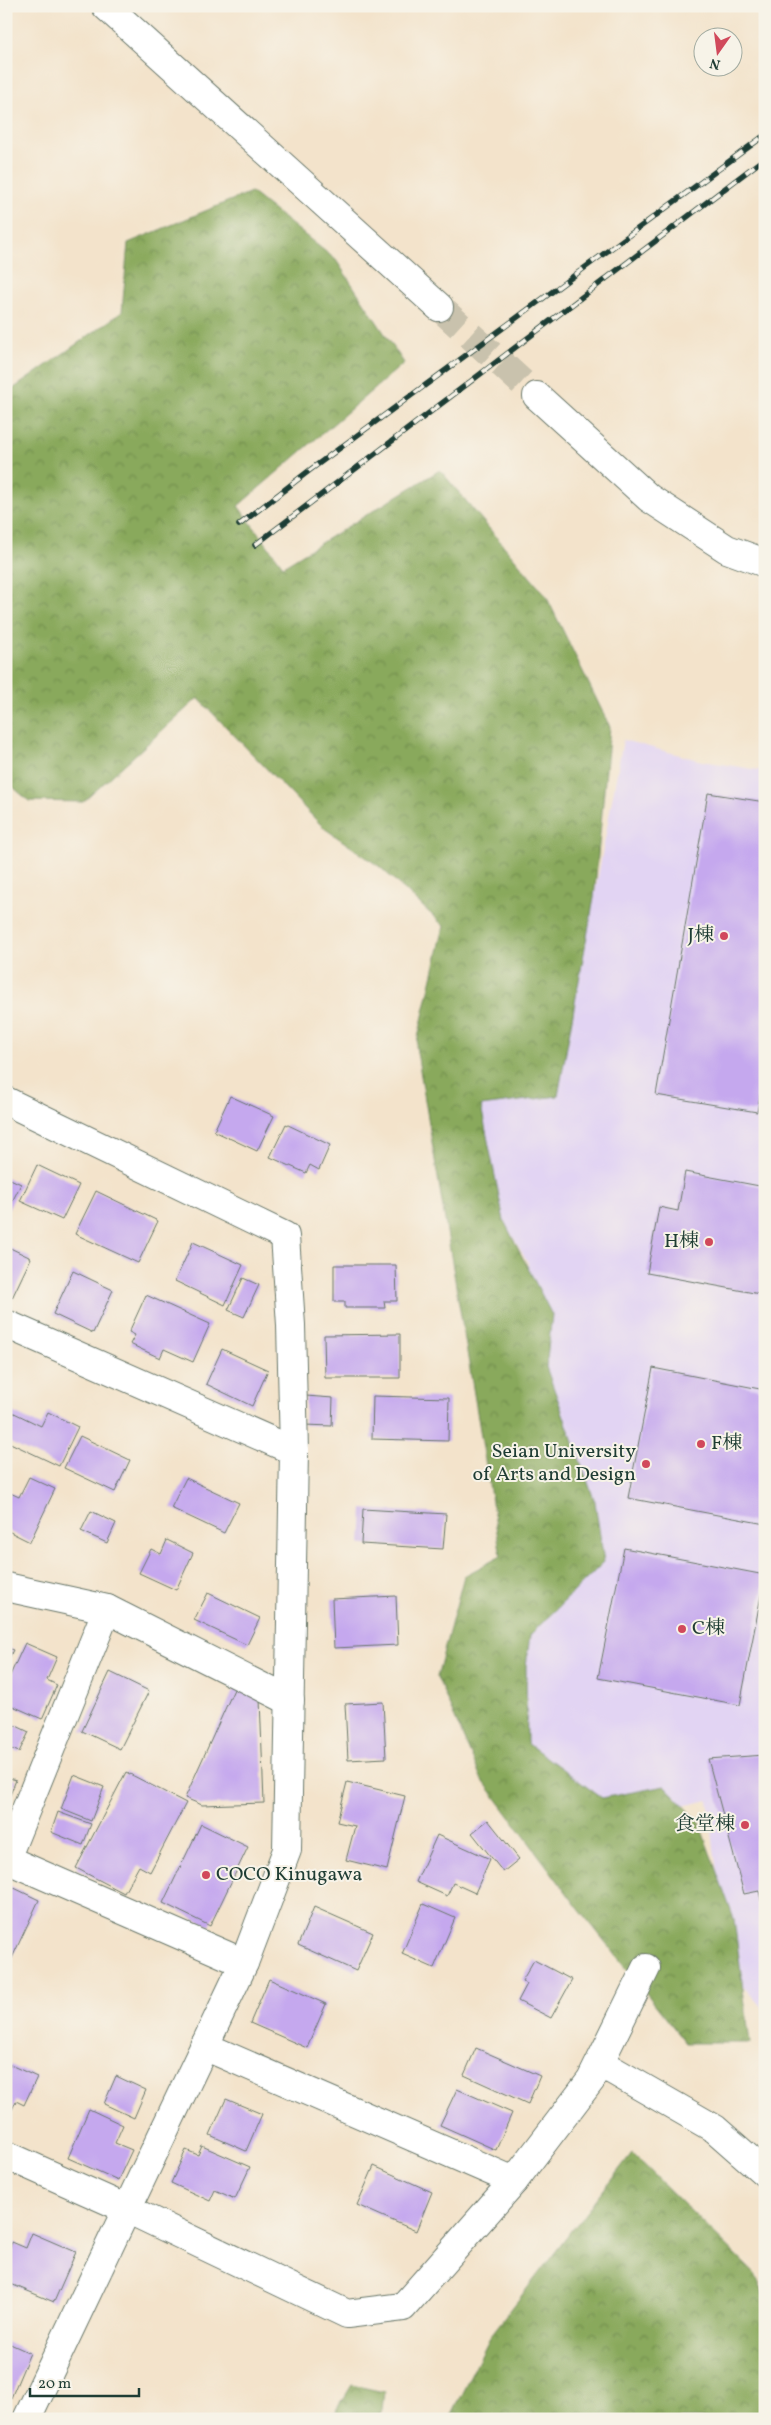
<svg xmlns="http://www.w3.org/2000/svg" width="771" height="2425" viewBox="0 0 771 2425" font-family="Vollkorn,'Noto Serif JP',serif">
	<defs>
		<pattern id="forest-crowns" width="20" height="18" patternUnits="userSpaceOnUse" patternTransform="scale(1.25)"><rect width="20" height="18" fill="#89a95c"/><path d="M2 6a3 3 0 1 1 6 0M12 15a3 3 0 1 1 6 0" fill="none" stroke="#6f8b4d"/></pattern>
	</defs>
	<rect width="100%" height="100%" fill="#f7f3e8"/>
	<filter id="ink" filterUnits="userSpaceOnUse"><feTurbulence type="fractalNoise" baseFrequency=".02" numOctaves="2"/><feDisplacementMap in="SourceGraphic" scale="10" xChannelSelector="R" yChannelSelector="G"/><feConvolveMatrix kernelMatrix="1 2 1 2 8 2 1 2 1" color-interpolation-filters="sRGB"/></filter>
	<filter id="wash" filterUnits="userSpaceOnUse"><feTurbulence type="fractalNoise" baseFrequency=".0096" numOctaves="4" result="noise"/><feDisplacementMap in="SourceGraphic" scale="20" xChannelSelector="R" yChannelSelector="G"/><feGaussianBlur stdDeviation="1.12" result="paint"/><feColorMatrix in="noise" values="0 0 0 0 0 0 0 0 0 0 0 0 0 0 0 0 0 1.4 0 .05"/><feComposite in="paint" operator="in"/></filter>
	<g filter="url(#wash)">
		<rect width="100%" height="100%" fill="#f3e3cb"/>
		<!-- built -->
		<path fill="#e2d4f3" d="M 623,740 L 702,761 L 765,771 L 765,2011 L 742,1985 L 724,1928 L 708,1800 L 610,1823 L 513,1738 L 528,1263 L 504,1221 L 481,1106 L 558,1096 Z"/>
		<!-- forest -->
		<g fill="url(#forest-crowns)" stroke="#547348">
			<path d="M 251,192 L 336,260 L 404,363 L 238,506 L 283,566 L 440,470 L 546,596 L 610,727 L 594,898 L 558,1096 L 481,1106 L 504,1221 L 552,1315 L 546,1367 L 595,1502 L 604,1562 L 530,1635 L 526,1666 L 527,1743 L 602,1798 L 665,1786 L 698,1820 L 734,1919 L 750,2043 L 686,2043 L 578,1908 L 481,1778 L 437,1677 L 464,1576 L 501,1556 L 416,1046 L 444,926 L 380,867 L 324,828 L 198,698 L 83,802 L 29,801 L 6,781 L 6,383 L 10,391 L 122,312 L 128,243 Z"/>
			<path d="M 632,2153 L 755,2274 C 758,2282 763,2291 765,2299 C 768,2316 767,2408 758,2419 L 449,2419 L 491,2335 Z"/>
			<path d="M 352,2385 L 384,2392 L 381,2419 L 331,2419 Z"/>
		</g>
		<g id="blocks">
			<!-- building -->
			<g fill="#c5a8ee">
				<path d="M 708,793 L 765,802 L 765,1070 L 757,1112 L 656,1095 Z"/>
				<path d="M 230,1096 L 274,1116 L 257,1151 L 214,1131 Z"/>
				<path d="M 286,1124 L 330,1145 L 319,1170 L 310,1165 L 306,1173 L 270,1157 Z"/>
				<path d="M 37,1165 L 79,1185 L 62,1220 L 20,1201 Z"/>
				<path d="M 685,1172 L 765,1187 L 765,1295 L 647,1273 L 659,1207 L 678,1211 Z"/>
				<path d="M 6,1177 L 21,1184 L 8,1210 L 6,1209 Z"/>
				<path d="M 96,1191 L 158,1221 L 138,1263 L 75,1234 Z"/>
				<path d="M 193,1242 L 243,1265 L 225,1305 L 175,1281 Z"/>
				<path d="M 6,1246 L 31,1258 L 12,1298 L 6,1295 Z"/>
				<path d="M 334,1265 L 396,1265 L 397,1301 L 384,1301 L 385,1308 L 345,1308 L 345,1302 L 334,1302 Z"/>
				<path d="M 73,1271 L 113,1290 L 93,1333 L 53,1314 Z"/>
				<path d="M 243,1278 L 259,1285 L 244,1317 L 228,1310 Z"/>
				<path d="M 146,1295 L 210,1324 L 193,1362 L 164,1349 L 160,1358 L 130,1344 L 135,1335 L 129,1332 Z"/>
				<path d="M 400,1334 L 400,1378 L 325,1378 L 324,1335 Z"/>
				<path d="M 222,1349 L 268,1370 L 252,1406 L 206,1384 Z"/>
				<path d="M 653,1368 L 765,1390 L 765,1524 L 628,1498 Z"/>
				<path d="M 306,1396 L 333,1398 L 332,1426 L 304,1425 Z"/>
				<path d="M 373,1396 L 449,1398 L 448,1441 L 372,1439 Z"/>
				<path d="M 6,1409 L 41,1426 L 48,1412 L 78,1427 L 59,1466 L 6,1441 Z"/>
				<path d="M 80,1436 L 130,1460 L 115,1492 L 64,1468 Z"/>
				<path d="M 29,1477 L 55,1489 L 30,1542 L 6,1530 L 6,1491 L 19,1497 Z"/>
				<path d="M 186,1478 L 239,1503 L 224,1533 L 171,1508 Z"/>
				<path d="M 363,1509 L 446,1514 L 443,1549 L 361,1544 Z"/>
				<path d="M 91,1511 L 116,1523 L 107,1543 L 81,1531 Z"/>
				<path d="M 167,1540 L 193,1553 L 176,1590 L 139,1573 L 151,1549 L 161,1554 Z"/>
				<path d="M 624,1548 L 765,1575 L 740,1705 L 598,1678 Z"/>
				<path d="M 208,1593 L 260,1618 L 247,1645 L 194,1620 Z"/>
				<path d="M 396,1596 L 398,1645 L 334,1648 L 332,1599 Z"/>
				<path d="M 25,1643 L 57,1657 L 47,1680 L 57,1685 L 42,1719 L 6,1703 L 6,1684 Z"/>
				<path d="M 6,1647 L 13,1650 L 6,1664 Z"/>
				<path d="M 110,1672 L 149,1691 L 120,1749 L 82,1731 Z"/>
				<path d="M 235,1687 L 260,1699 L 264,1803 L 202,1805 L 185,1798 Z"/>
				<path d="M 383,1702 L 386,1758 L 348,1760 L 345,1704 Z"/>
				<path d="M 6,1721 L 29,1732 L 19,1752 L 6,1747 Z"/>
				<path d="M 765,1755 L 765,1913 L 764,1913 L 759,1891 L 744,1894 L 708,1759 Z"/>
				<path d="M 126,1772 L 186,1803 L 150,1872 L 139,1866 L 124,1893 L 76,1868 Z"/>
				<path d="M 74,1775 L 104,1787 L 91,1821 L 61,1809 Z"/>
				<path d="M 6,1777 L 16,1780 L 6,1805 Z"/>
				<path d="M 347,1782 L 405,1796 L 387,1870 L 346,1860 L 355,1826 L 337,1822 Z"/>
				<path d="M 58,1812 L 91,1824 L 83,1845 L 51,1832 Z"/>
				<path d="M 488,1820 L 519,1859 L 503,1872 L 472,1833 Z"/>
				<path d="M 201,1824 L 248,1847 L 210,1926 L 163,1903 Z"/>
				<path d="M 437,1835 L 490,1859 L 475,1893 L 453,1883 L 447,1896 L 416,1882 Z"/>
				<path d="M 6,1884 L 39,1900 L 6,1971 Z"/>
				<path d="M 423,1904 L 455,1918 L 434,1968 L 402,1954 Z"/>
				<path d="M 314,1907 L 373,1933 L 356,1971 L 298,1945 Z"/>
				<path d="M 534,1960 L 572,1980 L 551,2018 L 518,2001 L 527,1984 L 522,1981 Z"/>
				<path d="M 269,1979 L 326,2004 L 307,2048 L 250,2023 Z"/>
				<path d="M 476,2048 L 540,2076 L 528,2104 L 464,2075 Z"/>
				<path d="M 6,2063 L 37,2077 L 24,2105 L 16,2101 L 9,2116 L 6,2115 Z"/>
				<path d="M 116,2076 L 146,2090 L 134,2118 L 104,2104 Z"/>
				<path d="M 457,2089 L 512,2113 L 496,2150 L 440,2125 Z"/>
				<path d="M 226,2099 L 262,2114 L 246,2151 L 210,2135 Z"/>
				<path d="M 89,2109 L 123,2125 L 115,2143 L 132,2150 L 118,2180 L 68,2158 Z"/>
				<path d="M 202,2146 L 250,2167 L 235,2199 L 215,2190 L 210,2201 L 171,2183 L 186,2150 L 198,2155 Z"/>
				<path d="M 374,2166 L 432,2192 L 416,2231 L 357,2205 Z"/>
				<path d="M 32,2233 L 76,2252 L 54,2302 L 6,2282 L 6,2256 L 12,2242 L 26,2248 Z"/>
				<path d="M 6,2342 L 30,2353 L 11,2398 L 6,2396 Z"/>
			</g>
		</g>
	</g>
	<g filter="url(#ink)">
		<use href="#blocks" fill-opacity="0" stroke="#697769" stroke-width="1"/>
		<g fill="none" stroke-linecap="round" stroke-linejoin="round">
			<!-- minor-tunnel -->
			<path stroke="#c9c2ad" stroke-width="28" stroke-dasharray="28 14" stroke-linecap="butt" d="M 439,307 L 537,396"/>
			<!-- minor casing -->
			<g stroke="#697769" stroke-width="30">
				<g id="minor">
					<path d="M 106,6 L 439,307"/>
					<path d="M 537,396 L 649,498 L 727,549 L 765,563"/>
					<path d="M 6,1101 L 285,1236 L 291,1325 L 294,1451 L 287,1850 L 244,1963 L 27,2419"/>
					<path d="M 6,1324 L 294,1451"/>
					<path d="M 6,1587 L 107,1609 L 290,1701"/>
					<path d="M 6,1859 L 107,1609"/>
					<path d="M 6,1859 L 244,1963"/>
					<path d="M 204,2046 L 514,2181"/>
					<path d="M 600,2063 L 715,2129 L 765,2173"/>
					<path d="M 6,2155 L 127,2209 L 347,2314 L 403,2307 L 514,2181 L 591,2080 L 646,1968"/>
				</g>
			</g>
			<!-- minor -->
			<use href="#minor" stroke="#fff" stroke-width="28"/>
			<!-- rail casing -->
			<g stroke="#1f3d34" stroke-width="5.5">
				<g id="rail">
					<path d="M 239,525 L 310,470 L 765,135"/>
					<path d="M 255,545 L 765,158"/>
				</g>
			</g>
			<!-- rail -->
			<use href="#rail" stroke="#f7f3e8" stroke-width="4" stroke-dasharray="11" stroke-linecap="butt"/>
		</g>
	</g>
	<!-- markers -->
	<g fill="#d1495b" stroke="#f7f3e8" stroke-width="2">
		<circle cx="724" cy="936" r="5"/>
		<circle cx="709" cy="1242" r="5"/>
		<circle cx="701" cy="1444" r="5"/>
		<circle cx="646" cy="1464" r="5"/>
		<circle cx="682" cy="1629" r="5"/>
		<circle cx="745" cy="1825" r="5"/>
		<circle cx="206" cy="1875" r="5"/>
	</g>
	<g text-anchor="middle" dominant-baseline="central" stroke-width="4" stroke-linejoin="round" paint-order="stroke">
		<!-- poi labels -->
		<g font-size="20" fill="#1f3d34" stroke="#f7f3e8" text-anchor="end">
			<text x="714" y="936">J棟</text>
			<text x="699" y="1242">H棟</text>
			<text x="711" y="1444" text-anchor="start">F棟</text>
			<text x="636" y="1452">Seian University<tspan x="636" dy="23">of Arts and Design</tspan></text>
			<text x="692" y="1629" text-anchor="start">C棟</text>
			<text x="735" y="1825">食堂棟</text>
			<text x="216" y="1875" text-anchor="start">COCO Kinugawa</text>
		</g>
	</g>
	<!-- margin -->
	<rect width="771" height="2425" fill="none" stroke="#f7f3e8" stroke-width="25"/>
	<!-- north arrow -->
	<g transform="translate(718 52) rotate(194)"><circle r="24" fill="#f7f3e8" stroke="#a1aaa0"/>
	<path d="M0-4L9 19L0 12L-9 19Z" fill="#d1495b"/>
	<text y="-8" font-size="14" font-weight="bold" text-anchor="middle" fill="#1f3d34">N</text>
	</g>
	<!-- scale -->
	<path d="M30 2388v8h109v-8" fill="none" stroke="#1f3d34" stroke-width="2.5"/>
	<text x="38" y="2388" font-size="15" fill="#1f3d34" stroke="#f7f3e8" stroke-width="4" paint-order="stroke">20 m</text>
</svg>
